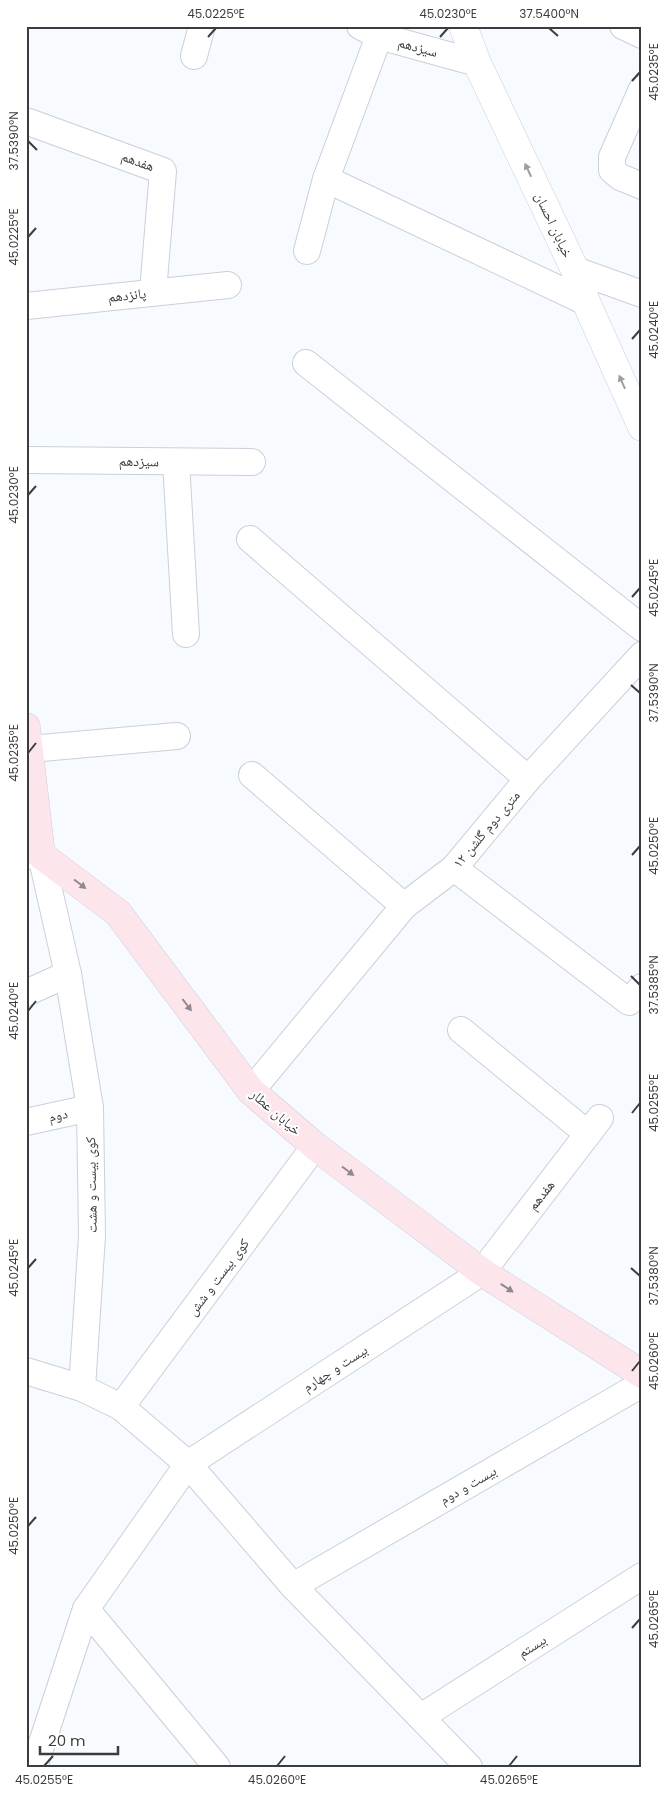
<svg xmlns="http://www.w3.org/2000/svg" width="668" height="1793" viewBox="0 0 668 1793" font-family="Poppins,'Noto Naskh Arabic',sans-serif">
	<rect width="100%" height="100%" fill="#f7faff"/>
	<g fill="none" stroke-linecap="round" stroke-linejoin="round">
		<!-- minor casing -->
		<g stroke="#cbcfd8" stroke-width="28">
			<g id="minor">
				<path d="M 360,26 L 379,36 L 477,63"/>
				<path d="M 623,26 L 642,35"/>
				<path d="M 194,56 L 202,26"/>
				<path d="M 642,89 L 612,157 L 612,170 L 620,177 L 642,186"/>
				<path d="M 26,121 L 163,171 L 153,292"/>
				<path d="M 326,179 L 379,36"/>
				<path d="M 307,251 L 326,179 L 586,302"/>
				<path d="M 575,270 L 642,294"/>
				<path d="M 26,306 L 228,285"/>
				<path d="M 306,363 L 642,628"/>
				<path d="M 26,460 L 252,462"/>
				<path d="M 176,462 L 186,634"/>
				<path d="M 250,539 L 528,779"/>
				<path d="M 30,749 L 177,736"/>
				<path d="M 252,775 L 404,906"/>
				<path d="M 26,856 L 41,855 L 68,974 L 90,1108 L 92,1236 L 82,1388 L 121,1407 L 188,1464 L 293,1586 L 469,1767"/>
				<path d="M 454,868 L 629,1002 L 642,987"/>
				<path d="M 26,993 L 68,974"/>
				<path d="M 461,1030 L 588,1134"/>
				<path d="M 251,1091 L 404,906 L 454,868 L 528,779 L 642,655"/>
				<path d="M 26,1122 L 90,1108"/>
				<path d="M 26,1371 L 82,1388"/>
				<path d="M 121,1407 L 315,1146"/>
				<path d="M 293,1586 L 642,1384"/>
				<path d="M 86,1609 L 217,1767"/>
				<path d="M 421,1717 L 642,1576"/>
				<path d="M 34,1767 L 86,1609 L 188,1464 L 482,1272 L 600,1118"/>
			</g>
		</g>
		<!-- tertiary casing -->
		<g stroke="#cbcfd8" stroke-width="29">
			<path id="tertiary" d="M 463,26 L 477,63 L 575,270 L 586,302 L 642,427"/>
		</g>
		<!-- secondary casing -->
		<g stroke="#cbcfd8" stroke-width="29">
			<path id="secondary" d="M 26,727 L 41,855 L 118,913 L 251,1091 L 315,1146 L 482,1272 L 642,1374"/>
		</g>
		<!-- minor -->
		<use href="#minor" stroke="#fff" stroke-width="26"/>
		<!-- tertiary -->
		<use href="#tertiary" stroke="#fff" stroke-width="28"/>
		<!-- secondary -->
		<use href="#secondary" stroke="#fce6ec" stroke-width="28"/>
	</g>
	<!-- one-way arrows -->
	<defs><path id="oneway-solid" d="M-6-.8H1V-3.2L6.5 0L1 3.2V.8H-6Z" transform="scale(1.25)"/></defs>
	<g fill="#9c9e9f">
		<use href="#oneway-solid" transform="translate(528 170) rotate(-115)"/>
		<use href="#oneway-solid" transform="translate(622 382) rotate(-114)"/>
	</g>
	<g fill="#91888d">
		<use href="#oneway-solid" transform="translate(80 884) rotate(37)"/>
		<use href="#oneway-solid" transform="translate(187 1005) rotate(53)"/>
		<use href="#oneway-solid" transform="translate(348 1171) rotate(37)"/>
		<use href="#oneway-solid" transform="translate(507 1288) rotate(33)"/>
	</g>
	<!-- ticks -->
	<path fill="none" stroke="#3a3c3f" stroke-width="2" d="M 549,28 L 558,36M 208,37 L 216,28M 440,37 L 448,28M 632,81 L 640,72M 28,141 L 37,150M 28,237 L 36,228M 632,339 L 640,330M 28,495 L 36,486M 632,597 L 640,588M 631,685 L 640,693M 28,753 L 36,743M 632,855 L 640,846M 631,976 L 640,985M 28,1011 L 36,1001M 632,1113 L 640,1103M 28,1268 L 36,1259M 631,1268 L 640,1276M 632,1371 L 640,1361M 28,1526 L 36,1517M 632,1628 L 640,1619M 44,1766 L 53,1756M 277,1766 L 285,1756M 509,1766 L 517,1756"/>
	<g text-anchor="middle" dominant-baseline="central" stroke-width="4" stroke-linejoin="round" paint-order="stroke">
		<!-- street labels -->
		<g font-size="14" fill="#3a3c3f" stroke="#fff">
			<text transform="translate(418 47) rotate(15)">سیزدهم</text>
			<text transform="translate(138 161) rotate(20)">هفدهم</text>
			<text transform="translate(554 225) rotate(65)">خیابان احسان</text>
			<text transform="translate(127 295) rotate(-6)">پانزدهم</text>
			<text transform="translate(139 461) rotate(1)">سیزدهم</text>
			<text transform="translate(486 829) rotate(-50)">۱۲ متری دوم گلشن</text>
			<text transform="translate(276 1112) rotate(41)">خیابان عطار</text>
			<text transform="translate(58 1115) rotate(-12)">دوم</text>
			<text transform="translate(91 1185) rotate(-91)">کوی بیست و هشت</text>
			<text transform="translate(541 1195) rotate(-52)">هفدهم</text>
			<text transform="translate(218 1277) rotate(-53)">کوی بیست و شش</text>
			<text transform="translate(335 1368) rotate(-33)">بیست و چهارم</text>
			<text transform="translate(468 1485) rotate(-30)">بیست و دوم</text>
			<text transform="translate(532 1646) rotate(-32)">بیستم</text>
		</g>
	</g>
	<!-- border -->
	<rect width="668" height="1793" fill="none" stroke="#ffffff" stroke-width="55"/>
	<!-- scale -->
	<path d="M40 1746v8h78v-8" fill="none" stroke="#3a3c3f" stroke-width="2.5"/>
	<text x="48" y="1746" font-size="15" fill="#3a3c3f" stroke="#ffffff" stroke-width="4" paint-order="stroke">20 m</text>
	<rect x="28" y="28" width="612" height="1738" fill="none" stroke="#3a3c3f" stroke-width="2"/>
	<g font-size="12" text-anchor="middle" fill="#3a3c3f">
		<text x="216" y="18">45.0225°E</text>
		<text x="448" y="18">45.0230°E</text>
		<text x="549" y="18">37.5400°N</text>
		<text transform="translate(654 72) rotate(-90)" y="4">45.0235°E</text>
		<text transform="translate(14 141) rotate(-90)" y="4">37.5390°N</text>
		<text transform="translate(14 237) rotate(-90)" y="4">45.0225°E</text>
		<text transform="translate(654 330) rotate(-90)" y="4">45.0240°E</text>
		<text transform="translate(14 495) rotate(-90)" y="4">45.0230°E</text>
		<text transform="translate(654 588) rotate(-90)" y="4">45.0245°E</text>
		<text transform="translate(654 693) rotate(-90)" y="4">37.5390°N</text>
		<text transform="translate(14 753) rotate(-90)" y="4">45.0235°E</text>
		<text transform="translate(654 846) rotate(-90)" y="4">45.0250°E</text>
		<text transform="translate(654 985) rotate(-90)" y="4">37.5385°N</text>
		<text transform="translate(14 1011) rotate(-90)" y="4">45.0240°E</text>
		<text transform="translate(654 1103) rotate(-90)" y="4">45.0255°E</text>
		<text transform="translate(14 1268) rotate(-90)" y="4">45.0245°E</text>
		<text transform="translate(654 1276) rotate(-90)" y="4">37.5380°N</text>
		<text transform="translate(654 1361) rotate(-90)" y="4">45.0260°E</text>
		<text transform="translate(14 1526) rotate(-90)" y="4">45.0250°E</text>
		<text transform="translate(654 1619) rotate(-90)" y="4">45.0265°E</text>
		<text x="44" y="1784">45.0255°E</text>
		<text x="277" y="1784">45.0260°E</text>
		<text x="509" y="1784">45.0265°E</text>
	</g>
</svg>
